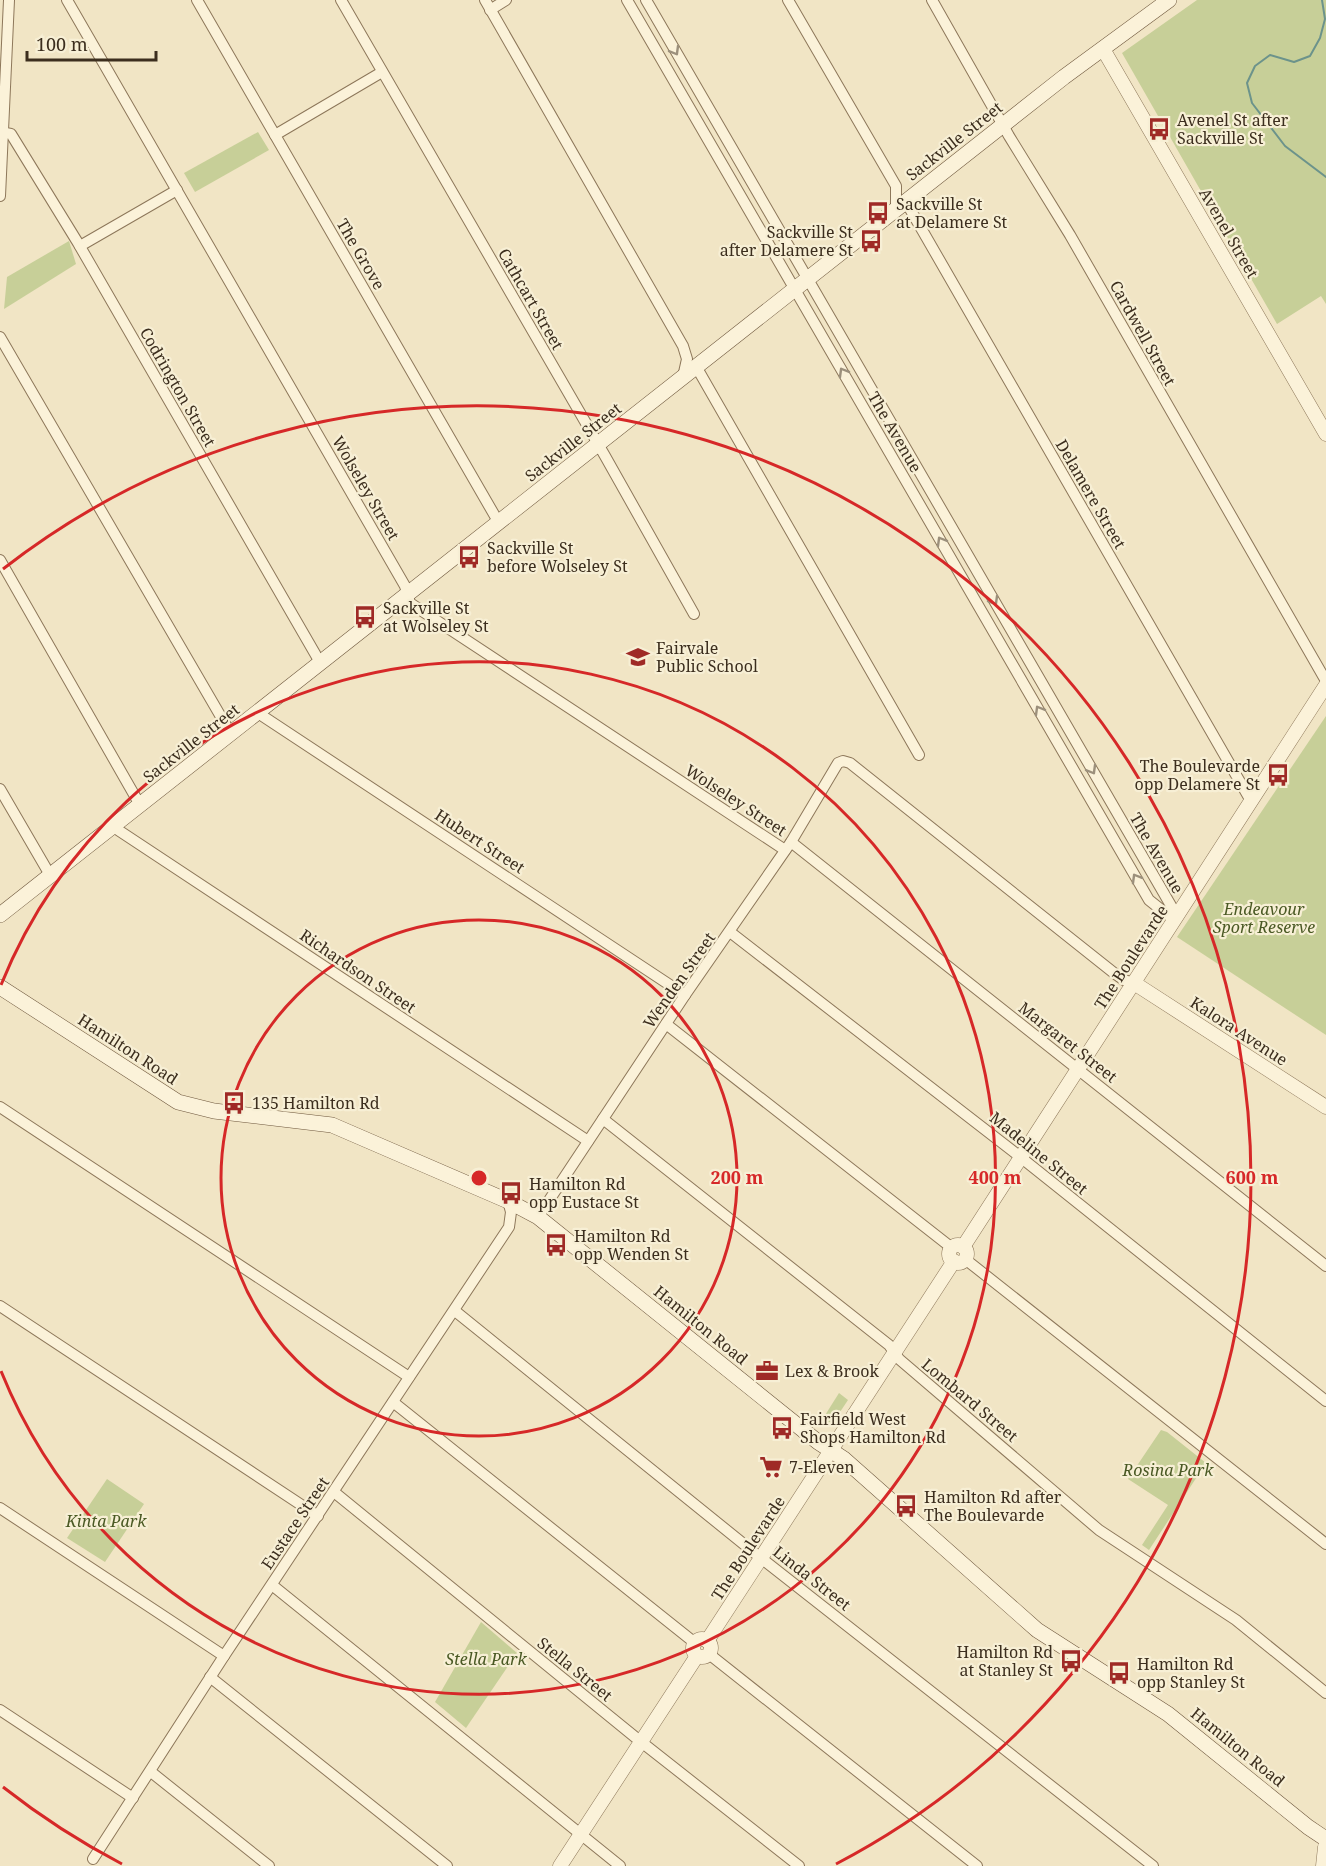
<svg xmlns="http://www.w3.org/2000/svg" width="1326" height="1866" viewBox="0 0 1326 1866" font-family="'Noto Serif',serif">
	<rect width="100%" height="100%" fill="#f1e5c5"/>
	<!-- green -->
	<g fill="#c7cf98">
		<path d="M 1197,0 L 1326,0 L 1326,304 L 1321,296 L 1277,324 L 1122,53 Z"/>
		<path d="M 258,132 L 269,150 L 195,192 L 184,173 Z"/>
		<path d="M 69,241 L 76,264 L 4,309 L 7,277 Z"/>
		<path d="M 1326,716 L 1326,1035 L 1177,937 Z"/>
		<path d="M 839,1393 L 848,1400 L 830,1427 L 822,1420 Z"/>
		<path d="M 1161,1430 L 1167,1432 L 1206,1463 L 1149,1550 L 1142,1545 L 1168,1505 L 1128,1479 Z"/>
		<path d="M 107,1479 L 144,1504 L 105,1562 L 67,1538 Z"/>
		<path d="M 481,1622 L 517,1653 L 466,1728 L 435,1702 Z"/>
	</g>
	<g fill="none" stroke-linecap="round" stroke-linejoin="round">
		<!-- stream -->
		<path stroke="#6c938b" stroke-width="2" d="M 1322,0 L 1325,19 L 1320,38 L 1310,56 L 1294,62 L 1270,55 L 1255,66 L 1247,83 L 1252,103 L 1285,146 L 1326,177"/>
		<!-- minor casing -->
		<g stroke="#8d775a" stroke-width="12">
			<g id="minor">
				<path d="M 67,0 L 405,586 L 410,603 L 785,850"/>
				<path d="M 197,0 L 499,523"/>
				<path d="M 341,0 L 605,456 L 694,614"/>
				<path d="M 485,0 L 683,346 L 687,359 L 683,377"/>
				<path d="M 627,0 L 1149,900 L 1169,916 L 1177,916"/>
				<path d="M 646,0 L 1177,916"/>
				<path d="M 788,0 L 896,186 L 896,210"/>
				<path d="M 932,0 L 1009,136 L 1070,235 L 1326,681"/>
				<path d="M 490,10 L 506,0"/>
				<path d="M 0,132 L 11,134 L 78,243 L 321,664"/>
				<path d="M 275,135 L 382,72"/>
				<path d="M 0,196 L 9,0"/>
				<path d="M 906,202 L 1251,801"/>
				<path d="M 80,246 L 177,190"/>
				<path d="M 0,337 L 231,734"/>
				<path d="M 697,368 L 919,755"/>
				<path d="M 0,560 L 140,805"/>
				<path d="M 258,713 L 685,995"/>
				<path d="M 0,789 L 50,875"/>
				<path d="M 112,826 L 588,1141"/>
				<path d="M 791,842 L 1326,1266"/>
				<path d="M 730,932 L 1014,1152 L 1326,1401"/>
				<path d="M 666,1024 L 952,1248"/>
				<path d="M 0,1107 L 409,1377"/>
				<path d="M 603,1119 L 889,1345 L 899,1359 L 1099,1530 L 1236,1620 L 1326,1693"/>
				<path d="M 538,1217 L 685,995 L 791,842 L 838,763 L 843,761 L 850,763 L 1114,973 L 1124,980 L 1134,983"/>
				<path d="M 965,1259 L 1326,1544"/>
				<path d="M 0,1306 L 318,1516"/>
				<path d="M 455,1311 L 761,1558 L 1153,1866"/>
				<path d="M 393,1402 L 695,1643"/>
				<path d="M 334,1492 L 635,1737 L 799,1866"/>
				<path d="M 0,1508 L 224,1656"/>
				<path d="M 272,1585 L 620,1866"/>
				<path d="M 709,1654 L 977,1866"/>
				<path d="M 210,1677 L 447,1866"/>
				<path d="M 0,1710 L 133,1798"/>
				<path d="M 151,1772 L 269,1866"/>
				<path d="M 93,1859 L 224,1656 L 509,1227 L 511,1212 L 508,1201"/>
			</g>
		</g>
		<!-- tertiary casing -->
		<g stroke="#8d775a" stroke-width="15">
			<g id="tertiary">
				<path d="M 1103,49 L 1326,434"/>
				<path d="M 1134,983 L 1326,1107"/>
				<circle cx="958" cy="1254" r="9"/>
				<path d="M 963,1247 L 1326,685"/>
				<circle cx="702" cy="1648" r="9"/>
				<path d="M 707,1641 L 954,1261"/>
				<path d="M 560,1866 L 697,1656"/>
				<path d="M 1323,1866 L 1325,1847"/>
			</g>
		</g>
		<!-- secondary casing -->
		<g stroke="#6e573d" stroke-width="16">
			<g id="secondary">
				<path d="M 0,915 L 1064,77 L 1169,0"/>
				<path d="M 0,987 L 178,1102 L 214,1111 L 332,1125 L 508,1201 L 538,1217 L 818,1442 L 844,1459 L 1037,1630 L 1168,1714 L 1308,1827 L 1326,1839"/>
			</g>
		</g>
		<!-- minor -->
		<use href="#minor" stroke="#fbf2d9" stroke-width="10"/>
		<!-- tertiary -->
		<use href="#tertiary" stroke="#fbf2d9" stroke-width="14"/>
		<!-- secondary -->
		<use href="#secondary" stroke="#fbf2d9" stroke-width="15"/>
	</g>
	<!-- one-way arrows -->
	<defs><path id="oneway-chevron" d="M-2-3.5L2.5 0L-2 3.5" fill="none" stroke-width="1.6" stroke-linecap="round" stroke-linejoin="round" transform="scale(1.5)"/></defs>
	<g stroke="#9c907c">
		<use href="#oneway-chevron" transform="translate(675 51) rotate(60)"/>
		<use href="#oneway-chevron" transform="translate(843 372) rotate(-120)"/>
		<use href="#oneway-chevron" transform="translate(941 541) rotate(-120)"/>
		<use href="#oneway-chevron" transform="translate(994 601) rotate(60)"/>
		<use href="#oneway-chevron" transform="translate(1039 710) rotate(-120)"/>
		<use href="#oneway-chevron" transform="translate(1092 770) rotate(60)"/>
		<use href="#oneway-chevron" transform="translate(1136 878) rotate(-120)"/>
	</g>
	<!-- distance rings -->
	<g fill="none" stroke="#d62828" stroke-width="3">
		<circle cx="479" cy="1178" r="258"/>
		<path d="M1 985A516 516 0 1 1 1 1371"/>
		<path d="M122 1864A773 773 0 0 1 3 1787M3 569A773 773 0 1 1 836 1864"/>
	</g>
	<!-- icons -->
	<defs>
		<g id="bus-bare" transform="scale(1.8)"><path d="M-5-6H5V4H4V6H2V4H-2V6H-4V4H-5ZM-3.5-4V0h7V-4ZM-3.5 1.2v1.5H-2V1.2ZM2 1.2v1.5H3.5V1.2Z" fill="#9f2a26" stroke="#f7efd5" stroke-width="2.5" paint-order="stroke"/></g>
		<g id="school-bare" transform="scale(1.8)"><path d="M0-5L7-2L0 1L-7-2ZM-4 1L0 2.5L4 1V4Q0 6-4 4Z" fill="#9f2a26" stroke="#f7efd5" stroke-width="2.5" paint-order="stroke"/></g>
		<g id="office-bare" transform="scale(1.8)"><path d="M-6-3h4V-5.5h4V-3h4V5H-6ZM-1-4.5V-3h2v-1.5ZM-6 0V1H6V0Z" fill="#9f2a26" stroke="#f7efd5" stroke-width="2.5" paint-order="stroke"/></g>
		<g id="supermarket-bare" transform="scale(1.8)"><path d="M-6-5.5h2.5l.6 2H6L4.5 2H-2.5L-4.4-4H-6ZM-1.5 3.2a1.3 1.3 0 1 0 .1 0ZM3 3.2a1.3 1.3 0 1 0 .1 0Z" fill="#9f2a26" stroke="#f7efd5" stroke-width="2.5" paint-order="stroke"/></g>
	</defs>
	<g fill-rule="evenodd">
		<use href="#bus-bare" x="1159" y="129"/>
		<use href="#bus-bare" x="878" y="213"/>
		<use href="#bus-bare" x="871" y="241"/>
		<use href="#bus-bare" x="469" y="557"/>
		<use href="#bus-bare" x="365" y="617"/>
		<use href="#school-bare" x="638" y="657"/>
		<use href="#bus-bare" x="1278" y="775"/>
		<use href="#bus-bare" x="234" y="1103"/>
		<use href="#bus-bare" x="511" y="1193"/>
		<use href="#bus-bare" x="556" y="1245"/>
		<use href="#office-bare" x="767" y="1371"/>
		<use href="#bus-bare" x="782" y="1428"/>
		<use href="#supermarket-bare" x="771" y="1467"/>
		<use href="#bus-bare" x="906" y="1506"/>
		<use href="#bus-bare" x="1071" y="1661"/>
		<use href="#bus-bare" x="1119" y="1673"/>
	</g>
	<g text-anchor="middle" dominant-baseline="central" stroke-width="4.5" stroke-linejoin="round" paint-order="stroke">
		<!-- poi labels -->
		<g font-size="16" fill="#3c2e1e" stroke="#f7efd5" text-anchor="start">
			<text x="1177" y="120">Avenel St after<tspan x="1177" dy="18">Sackville St</tspan></text>
			<text x="896" y="204">Sackville St<tspan x="896" dy="18">at Delamere St</tspan></text>
			<text x="853" y="232" text-anchor="end">Sackville St<tspan x="853" dy="18">after Delamere St</tspan></text>
			<text x="487" y="548">Sackville St<tspan x="487" dy="18">before Wolseley St</tspan></text>
			<text x="383" y="608">Sackville St<tspan x="383" dy="18">at Wolseley St</tspan></text>
			<text x="656" y="648">Fairvale<tspan x="656" dy="18">Public School</tspan></text>
			<text x="1260" y="766" text-anchor="end">The Boulevarde<tspan x="1260" dy="18">opp Delamere St</tspan></text>
			<text x="252" y="1103">135 Hamilton Rd</text>
			<text x="529" y="1184">Hamilton Rd<tspan x="529" dy="18">opp Eustace St</tspan></text>
			<text x="574" y="1236">Hamilton Rd<tspan x="574" dy="18">opp Wenden St</tspan></text>
			<text x="785" y="1371">Lex &amp; Brook</text>
			<text x="800" y="1419">Fairfield West<tspan x="800" dy="18">Shops Hamilton Rd</tspan></text>
			<text x="789" y="1467">7-Eleven</text>
			<text x="924" y="1497">Hamilton Rd after<tspan x="924" dy="18">The Boulevarde</tspan></text>
			<text x="1053" y="1652" text-anchor="end">Hamilton Rd<tspan x="1053" dy="18">at Stanley St</tspan></text>
			<text x="1137" y="1664">Hamilton Rd<tspan x="1137" dy="18">opp Stanley St</tspan></text>
		</g>
		<!-- street labels -->
		<g font-size="16" fill="#3c2e1e" stroke="#f7efd5">
			<text transform="translate(954 141) rotate(-38)">Sackville Street</text>
			<text transform="translate(1229 233) rotate(60)">Avenel Street</text>
			<text transform="translate(361 254) rotate(60)">The Grove</text>
			<text transform="translate(531 299) rotate(60)">Cathcart Street</text>
			<text transform="translate(1143 333) rotate(61)">Cardwell Street</text>
			<text transform="translate(178 387) rotate(60)">Codrington Street</text>
			<text transform="translate(895 432) rotate(60)">The Avenue</text>
			<text transform="translate(573 442) rotate(-38)">Sackville Street</text>
			<text transform="translate(366 488) rotate(60)">Wolseley Street</text>
			<text transform="translate(1091 494) rotate(60)">Delamere Street</text>
			<text transform="translate(191 743) rotate(-38)">Sackville Street</text>
			<text transform="translate(736 800) rotate(33)">Wolseley Street</text>
			<text transform="translate(480 841) rotate(33)">Hubert Street</text>
			<text transform="translate(1157 853) rotate(60)">The Avenue</text>
			<text transform="translate(1131 957) rotate(-57)">The Boulevarde</text>
			<text transform="translate(358 971) rotate(34)">Richardson Street</text>
			<text transform="translate(679 980) rotate(-55)">Wenden Street</text>
			<text transform="translate(1239 1031) rotate(33)">Kalora Avenue</text>
			<text transform="translate(1068 1042) rotate(38)">Margaret Street</text>
			<text transform="translate(128 1049) rotate(33)">Hamilton Road</text>
			<text transform="translate(1039 1153) rotate(39)">Madeline Street</text>
			<text transform="translate(701 1325) rotate(39)">Hamilton Road</text>
			<text transform="translate(970 1400) rotate(40)">Lombard Street</text>
			<text transform="translate(295 1523) rotate(-56)">Eustace Street</text>
			<text transform="translate(748 1548) rotate(-57)">The Boulevarde</text>
			<text transform="translate(812 1578) rotate(38)">Linda Street</text>
			<text transform="translate(575 1669) rotate(39)">Stella Street</text>
			<text transform="translate(1238 1747) rotate(39)">Hamilton Road</text>
		</g>
		<!-- park labels -->
		<g font-size="16" font-style="italic" fill="#4a5924" stroke="#f7efd5">
			<text x="1264" y="909">Endeavour<tspan x="1264" dy="18">Sport Reserve</tspan></text>
			<text x="1168" y="1470">Rosina Park</text>
			<text x="106" y="1521">Kinta Park</text>
			<text x="486" y="1659">Stella Park</text>
		</g>
	</g>
	<circle cx="479" cy="1178" r="9" fill="#d62828" stroke="#f7efd5" stroke-width="3"/>
	<g font-size="18" text-anchor="middle" font-weight="bold" fill="#d62828" stroke="#f7efd5" stroke-width="4.5" stroke-linejoin="round" paint-order="stroke">
		<text x="737" y="1184">200 m</text>
		<text x="995" y="1184">400 m</text>
		<text x="1252" y="1184">600 m</text>
	</g>
	<!-- scale -->
	<path d="M27 51v9h129v-9" fill="none" stroke="#3c2e1e" stroke-width="3"/>
	<text x="36" y="51" font-size="18" fill="#3c2e1e" stroke="#f7efd5" stroke-width="4.5" paint-order="stroke">100 m</text>
</svg>
